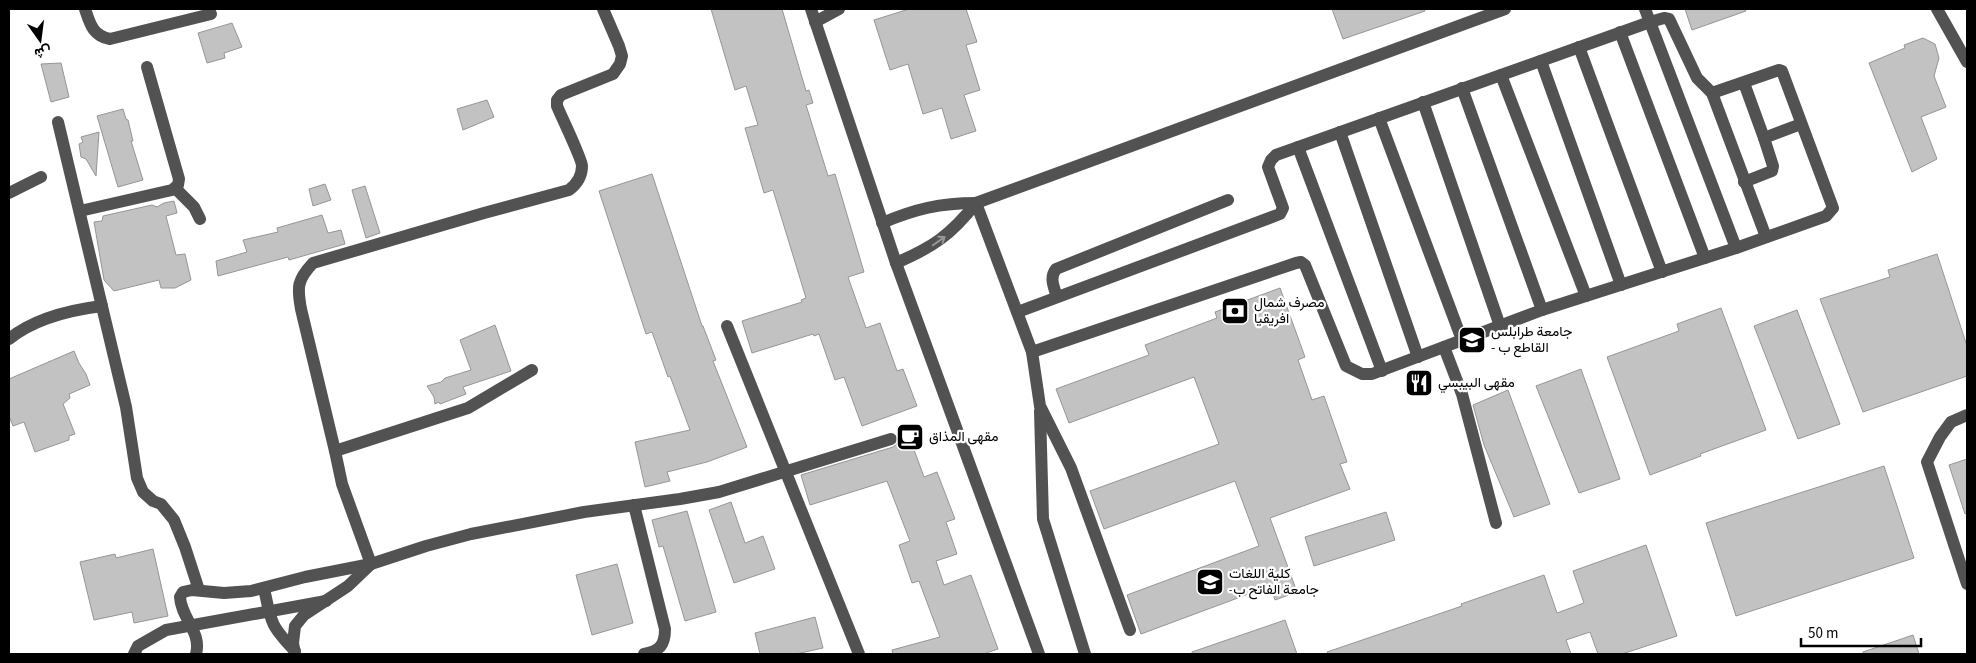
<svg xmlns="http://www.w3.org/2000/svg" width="1976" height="663" viewBox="0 0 1976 663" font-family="'Source Sans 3',Vazirmatn,sans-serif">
	<rect width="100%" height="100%" fill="#fff"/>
	<!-- building -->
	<g fill="#c2c2c2" stroke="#969696">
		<path d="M 711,9 L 782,9 L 806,91 L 809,90 L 813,103 L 806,105 L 828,176 L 835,174 L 864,272 L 848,277 L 866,328 L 880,323 L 897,371 L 903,369 L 917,406 L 862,426 L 844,377 L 835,380 L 819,334 L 814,336 L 813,334 L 752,353 L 742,321 L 802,302 L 801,300 L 806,298 L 773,190 L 764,193 L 745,128 L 758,125 L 746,86 L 735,90 Z"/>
		<path d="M 909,9 L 966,9 L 977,42 L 966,45 L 980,90 L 964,95 L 976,131 L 951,139 L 942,108 L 923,114 L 908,64 L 890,70 L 874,20 Z"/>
		<path d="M 1332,9 L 1424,9 L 1425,11 L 1343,39 Z"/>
		<path d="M 1685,9 L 1745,9 L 1746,11 L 1692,30 Z"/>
		<path d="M 232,23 L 242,47 L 224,53 L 225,58 L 207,63 L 198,33 Z"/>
		<path d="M 1923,38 L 1935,44 L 1939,58 L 1934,76 L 1946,107 L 1921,117 L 1937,159 L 1912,172 L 1869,63 L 1905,48 L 1904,45 Z"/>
		<path d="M 61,63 L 69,97 L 51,102 L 41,64 Z"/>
		<path d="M 487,100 L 494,117 L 463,130 L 457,109 Z"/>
		<path d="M 123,109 L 126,119 L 128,120 L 133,141 L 131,141 L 143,180 L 118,187 L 97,116 Z"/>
		<path d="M 99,132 L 96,176 L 86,159 L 81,157 L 79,144 L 83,142 L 81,137 Z"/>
		<path d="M 652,174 L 702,326 L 703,326 L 716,360 L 713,361 L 747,447 L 707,462 L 667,472 L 670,481 L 645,487 L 635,442 L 690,430 L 670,376 L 668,377 L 652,332 L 646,334 L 599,191 Z"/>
		<path d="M 325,184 L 331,200 L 313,206 L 309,189 Z"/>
		<path d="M 365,186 L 380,233 L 366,238 L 352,190 Z"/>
		<path d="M 174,201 L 177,213 L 166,216 L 176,255 L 185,254 L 191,280 L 175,288 L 161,288 L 159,280 L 114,291 L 104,280 L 94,222 L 102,221 L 103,216 L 152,205 L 157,207 L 164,203 Z"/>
		<path d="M 322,215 L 328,233 L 341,230 L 345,244 L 289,260 L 288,257 L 218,276 L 216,261 L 247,252 L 243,240 L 278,232 L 277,228 Z"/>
		<path d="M 1937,254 L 1967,346 L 1967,376 L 1863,412 L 1820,299 L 1890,277 L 1888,270 Z"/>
		<path d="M 1280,288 L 1305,357 L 1298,360 L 1312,400 L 1324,396 L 1347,462 L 1340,464 L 1350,489 L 1270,518 L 1297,592 L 1275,600 L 1270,586 L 1141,634 L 1127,595 L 1259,546 L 1235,481 L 1104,529 L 1090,491 L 1219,444 L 1194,377 L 1069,423 L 1056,389 L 1149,355 L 1145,345 L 1217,318 L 1215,312 Z"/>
		<path d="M 1721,308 L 1766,430 L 1700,454 L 1701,456 L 1650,475 L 1607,357 L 1679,331 L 1677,324 Z"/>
		<path d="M 1797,310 L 1840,424 L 1798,439 L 1754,326 Z"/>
		<path d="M 495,325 L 511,371 L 463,387 L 466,394 L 440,404 L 439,402 L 435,404 L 434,397 L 427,386 L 441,382 L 445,378 L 471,370 L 460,340 Z"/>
		<path d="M 74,351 L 79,363 L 86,374 L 90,385 L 69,394 L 70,398 L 63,404 L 75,434 L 69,436 L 69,440 L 35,452 L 24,422 L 13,426 L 9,416 L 9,379 Z"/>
		<path d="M 1581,369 L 1620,479 L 1579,493 L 1536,386 Z"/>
		<path d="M 1508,390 L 1550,504 L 1514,517 L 1484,445 L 1473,405 Z"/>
		<path d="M 909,436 L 924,477 L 937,472 L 955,519 L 946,522 L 957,554 L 936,561 L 944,585 L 971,575 L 998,649 L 983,654 L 893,654 L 892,650 L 940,637 L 919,581 L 912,583 L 899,545 L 910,541 L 887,481 L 810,505 L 801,475 L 893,447 L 897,444 L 899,439 Z"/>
		<path d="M 1967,459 L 1967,513 L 1965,514 L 1949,465 Z"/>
		<path d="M 1884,466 L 1914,558 L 1736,616 L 1706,523 Z"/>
		<path d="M 731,502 L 745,543 L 763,536 L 775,569 L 734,583 L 709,510 Z"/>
		<path d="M 687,511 L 716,612 L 685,621 L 663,546 L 659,547 L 652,520 Z"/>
		<path d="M 1386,512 L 1395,540 L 1314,566 L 1305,537 Z"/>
		<path d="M 1646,545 L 1677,636 L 1622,654 L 1598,654 L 1590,632 L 1566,640 L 1571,654 L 1328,654 L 1327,652 L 1462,606 L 1461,604 L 1544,575 L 1557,613 L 1584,603 L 1573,571 Z"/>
		<path d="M 153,549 L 168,616 L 134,623 L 132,612 L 94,620 L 80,562 L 115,554 L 116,558 Z"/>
		<path d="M 617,564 L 633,623 L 592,635 L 576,575 Z"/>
		<path d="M 815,617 L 823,648 L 796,654 L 760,654 L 755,633 Z"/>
		<path d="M 1285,620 L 1297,654 L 1192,654 L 1192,652 Z"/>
		<path d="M 1913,635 L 1919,654 L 1863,654 L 1863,652 Z"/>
	</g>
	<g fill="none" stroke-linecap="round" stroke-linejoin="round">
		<!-- minor -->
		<g stroke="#525252" stroke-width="12">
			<path d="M 85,9 C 90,24 93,36 110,39 L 211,14"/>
			<path d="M 811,9 L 896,263 L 1039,654"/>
			<path d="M 1645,9 L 1736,248"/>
			<path d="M 1937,9 L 1967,62"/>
			<path d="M 815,22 L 839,9"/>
			<path d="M 1620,32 L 1705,258"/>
			<path d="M 1579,47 L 1662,272"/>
			<path d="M 1541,61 L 1621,285"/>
			<path d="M 1501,75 L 1586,296"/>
			<path d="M 1744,83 L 1764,138"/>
			<path d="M 1462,88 L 1542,310"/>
			<path d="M 1712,93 L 1766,237"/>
			<path d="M 1423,102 L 1500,326"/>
			<path d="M 1379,118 L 1462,340"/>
			<path d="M 58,122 L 126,407 L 137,478 L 143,492 L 153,501 L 161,504 L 174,520 L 185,547 L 199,590"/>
			<path d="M 1340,132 L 1418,357"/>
			<path d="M 1298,147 L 1382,371"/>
			<path d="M 1744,182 L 1772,171 L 1773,166 L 1764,138 L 1801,124"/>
			<path d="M 175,188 L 194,207 L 200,219"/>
			<path d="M 9,193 L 41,177"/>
			<path d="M 80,211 L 172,190 L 178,185 L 179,179 L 147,67"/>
			<path d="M 882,223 C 915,209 940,203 976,203"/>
			<path d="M 896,263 C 933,247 951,235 976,203"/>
			<path d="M 1057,297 C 1054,287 1049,278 1056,269 L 1228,200"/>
			<path d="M 1018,312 L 1280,214 L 1283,208 L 1268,167 L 1271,160 L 1276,155 L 1650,22 L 1664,18 L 1669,19 L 1671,23 L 1697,78 L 1712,93 L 1779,70 L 1782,71 L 1833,208 L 1826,216 L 1736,248 L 1542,310 L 1372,374 L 1362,374 L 1346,366 L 1305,265 L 1301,262 L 1296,263 L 1032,352"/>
			<path d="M 727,326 L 859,654"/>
			<path d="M 9,339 C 35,318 70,310 102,306"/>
			<path d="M 1444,347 L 1462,394 L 1496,523"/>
			<path d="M 1040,411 L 1043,519 L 1085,654"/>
			<path d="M 1967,415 L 1951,422 L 1940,437 L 1927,462 L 1967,584"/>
			<path d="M 335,451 L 468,408 L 532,370"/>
			<path d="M 634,505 L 665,629 C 665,645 660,651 644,654"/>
			<path d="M 371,564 L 342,484 L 335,451 L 301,309 C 297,287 297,280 313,263 L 484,213 L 569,190 C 577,184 582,176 582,166 C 582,159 561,116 557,106 L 557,100 L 561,95 L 613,74 L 620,64 L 622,56 L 619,46 L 603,9"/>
			<path d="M 264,588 C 271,622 270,625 295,651"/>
			<path d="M 1130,630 L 1071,468 L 1040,406 L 1032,352 L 976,203 L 1505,9"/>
			<path d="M 134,654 L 138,646 L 166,630 L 326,601"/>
			<path d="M 196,654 C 202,632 181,618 180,597 L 183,592 L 192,590 L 224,593 L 251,591 L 305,577 L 371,564 L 426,546 L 471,534 L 584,512 L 680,499 L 719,492 L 891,439"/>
			<path d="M 295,654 L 293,643 L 295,626 L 304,615 L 348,586 L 371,564"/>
		</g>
	</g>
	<!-- one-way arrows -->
	<defs><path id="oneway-shaft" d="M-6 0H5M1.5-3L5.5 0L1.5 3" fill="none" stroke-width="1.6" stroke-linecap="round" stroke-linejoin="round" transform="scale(1.25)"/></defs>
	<use stroke="#979797" href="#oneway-shaft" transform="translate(939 241) rotate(-35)"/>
	<!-- icons -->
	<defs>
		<g id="bank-square" transform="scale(1.4375)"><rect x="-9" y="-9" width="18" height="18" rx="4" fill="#000" stroke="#fff"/><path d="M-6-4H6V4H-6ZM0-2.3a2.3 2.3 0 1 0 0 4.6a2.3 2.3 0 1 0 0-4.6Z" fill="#fff"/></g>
		<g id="university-square" transform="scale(1.4375)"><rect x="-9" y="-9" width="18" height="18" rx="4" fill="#000" stroke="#fff"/><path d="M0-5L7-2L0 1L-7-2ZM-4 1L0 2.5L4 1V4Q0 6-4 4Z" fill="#fff"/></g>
		<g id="restaurant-square" transform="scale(1.4375)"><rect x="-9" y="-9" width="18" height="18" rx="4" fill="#000" stroke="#fff"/><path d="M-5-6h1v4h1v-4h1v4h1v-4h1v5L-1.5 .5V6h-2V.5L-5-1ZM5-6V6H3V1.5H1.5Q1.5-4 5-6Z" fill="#fff"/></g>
		<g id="cafe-square" transform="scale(1.4375)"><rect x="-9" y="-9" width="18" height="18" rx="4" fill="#000" stroke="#fff"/><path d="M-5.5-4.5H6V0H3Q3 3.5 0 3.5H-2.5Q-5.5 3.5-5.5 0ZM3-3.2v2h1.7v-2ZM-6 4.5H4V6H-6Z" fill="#fff"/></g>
	</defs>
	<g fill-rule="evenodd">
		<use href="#bank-square" x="1235" y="311"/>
		<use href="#university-square" x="1472" y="340"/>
		<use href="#restaurant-square" x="1419" y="383"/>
		<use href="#cafe-square" x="910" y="437"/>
		<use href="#university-square" x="1210" y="582"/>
	</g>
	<g text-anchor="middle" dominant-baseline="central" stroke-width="4.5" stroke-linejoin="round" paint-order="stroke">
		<!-- poi labels -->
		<g font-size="14" fill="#000" stroke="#fff" text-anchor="start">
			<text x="1254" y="303">مصرف شمال<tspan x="1254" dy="16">افريقيا</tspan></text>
			<text x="1491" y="332">جامعة طرابلس<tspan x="1491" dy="16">- القاطع ب</tspan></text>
			<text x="1438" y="383">مقهى البيبسي</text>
			<text x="929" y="437">مقهى المذاق</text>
			<text x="1229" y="574">كلية اللغات<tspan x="1229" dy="16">-جامعة الفاتح ب</tspan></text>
		</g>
	</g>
	<!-- border -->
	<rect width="1976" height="663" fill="none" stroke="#000000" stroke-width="20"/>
	<!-- north arrow -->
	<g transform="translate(40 40) rotate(166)" stroke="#ffffff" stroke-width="4" paint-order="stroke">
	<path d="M0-4L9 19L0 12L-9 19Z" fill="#000000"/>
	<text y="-8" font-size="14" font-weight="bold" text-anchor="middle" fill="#000000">ش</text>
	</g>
	<!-- scale -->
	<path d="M1801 638v8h120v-8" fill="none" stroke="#000000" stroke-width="2.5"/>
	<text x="1808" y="638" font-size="15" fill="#000000" stroke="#ffffff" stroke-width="4" paint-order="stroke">50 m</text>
</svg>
